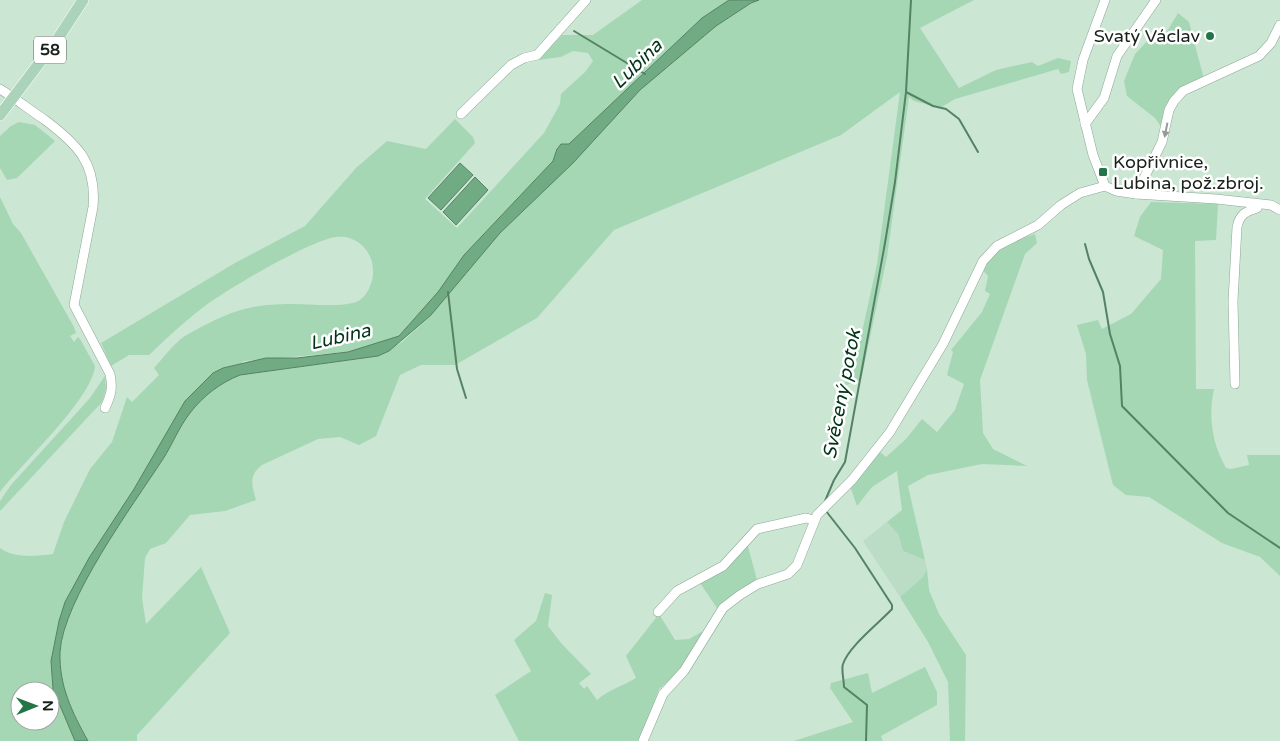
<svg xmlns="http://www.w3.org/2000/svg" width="1280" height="741" viewBox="0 0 1280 741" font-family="'Varela Round',sans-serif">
	<rect width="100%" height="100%" fill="#cbe6d3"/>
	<!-- built -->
	<path fill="#bbddc6" d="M 887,522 L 898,534 L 903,551 L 925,560 L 927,569 L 923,577 L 900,597 L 863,541 Z"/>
	<!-- green -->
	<g fill="#a5d7b5" fill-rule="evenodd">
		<path d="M 642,0 L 729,0 L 702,18 L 569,144 L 561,144 L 557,148 L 553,161 L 464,255 L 439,292 L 399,336 L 348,352 L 244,361 L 181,410 L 134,489 L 89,558 L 59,621 L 51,661 L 53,689 L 75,741 L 0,741 L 0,548 C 14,559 38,556 53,554 L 64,522 L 90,469 L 112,442 L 127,397 L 132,402 L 159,375 L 154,368 C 163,358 172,346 182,338 C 189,333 198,329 205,325 C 237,309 256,304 292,304 C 311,304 334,307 353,303 C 366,301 374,282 373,270 C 373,251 356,234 336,237 C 309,241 233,286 209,303 C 187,319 168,337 149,355 L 129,355 L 111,366 L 101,343 L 235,263 L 305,226 L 356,168 L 387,141 L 426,149 L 455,119 L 473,137 L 475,143 L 425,199 L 457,228 L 544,133 L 560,104 L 561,94 L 585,72 L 593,61 L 588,53 L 573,51 L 561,57 L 538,60 L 562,35 L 593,35 ZM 20,691 L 50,691 L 50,721 L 20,721 Z"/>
		<path d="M 759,0 L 974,0 L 920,28 L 959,88 L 996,70 L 1032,62 L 1038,66 L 1058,58 L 1071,61 L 1069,72 L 1061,74 L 1058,69 L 955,99 L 940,108 L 914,101 L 909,97 L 887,257 L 861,380 L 841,387 L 853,373 L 877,264 L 900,92 L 841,135 L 614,230 L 537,318 L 455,365 L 421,365 L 400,375 L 376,436 L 359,445 L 340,437 L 318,439 L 262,465 C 248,476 252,485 256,500 L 225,511 L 190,515 L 166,543 L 150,549 L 145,558 L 142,598 L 146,624 L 201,567 L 230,633 L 137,735 L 137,741 L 88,741 C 72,712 59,686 60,652 C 63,600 133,505 163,459 C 172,445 179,427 190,413 C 203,396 220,383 240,375 L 378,356 L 402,342 L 431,315 L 500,233 L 640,90 L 716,26 L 751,3 Z"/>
		<path d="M 1178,13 L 1189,22 L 1204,79 L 1182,88 L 1165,106 L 1162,128 L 1155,118 L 1127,96 L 1124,81 L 1135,54 L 1155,33 L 1163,38 Z"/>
		<path d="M 19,122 L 35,125 L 55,141 L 17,178 L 7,180 L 0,168 L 0,136 L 11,126 Z"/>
		<path d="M 0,197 L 13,224 L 21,233 L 74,327 L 76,333 L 70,336 L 74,342 L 78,337 L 80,339 L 95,366 C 92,399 22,463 0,492 Z"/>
		<path d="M 1151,202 L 1218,204 L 1216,240 L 1195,241 L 1196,389 L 1214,389 C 1208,417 1212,443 1226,468 L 1231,469 L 1249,465 L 1247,455 L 1280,455 L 1280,576 L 1260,557 L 1222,543 L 1149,497 L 1126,495 L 1113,485 L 1087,380 L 1086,354 L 1077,325 L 1098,320 L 1102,329 L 1131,314 L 1161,279 L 1163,250 L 1134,236 L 1140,217 Z"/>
		<path d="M 1035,234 L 1037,243 L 1025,254 L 980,380 L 983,433 L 993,449 L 1027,466 L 982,464 L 928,475 L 908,486 L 925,560 L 903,551 L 898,534 L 887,522 L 902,510 L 897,471 L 872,487 L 857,506 L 850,486 L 879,451 L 886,457 L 906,439 L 922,419 L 937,432 L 955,410 L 964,384 L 947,375 L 953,352 L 951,350 L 982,312 L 990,294 L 985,291 L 988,276 L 982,269 C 996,249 1012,242 1035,234 Z"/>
		<path d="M 105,376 L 106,389 L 102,402 L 0,511 L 0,501 L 11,485 L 90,398 Z"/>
		<path d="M 747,543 L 757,580 L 717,608 L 698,580 Z"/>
		<path d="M 927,569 L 929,590 L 939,614 L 966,655 L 965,741 L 950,741 L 948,682 L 928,642 L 900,597 L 923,577 Z"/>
		<path d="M 545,593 L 552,595 L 548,626 L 561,643 L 591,674 L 579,683 L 584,689 L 587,686 L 597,700 C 608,690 623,686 636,678 L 626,656 L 659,614 L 675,640 L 689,639 L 703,631 L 683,669 L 659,689 L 640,741 L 519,741 L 495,695 L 531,671 L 514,640 L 536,621 Z"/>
		<path d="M 925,667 L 937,692 L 937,705 L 881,736 L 883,741 L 794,741 L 853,722 L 830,688 L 831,683 L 868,673 L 872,693 Z"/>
	</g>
	<!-- water -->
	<g fill="#70ab84" stroke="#558264">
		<path d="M 729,0 L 759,0 L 751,3 L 716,26 L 640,90 L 573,163 L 500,233 L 431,315 L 389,351 L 378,356 L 240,375 C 220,383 203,396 190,413 C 179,427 172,445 163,459 C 133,505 63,600 60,652 C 59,686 72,712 88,741 L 75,741 L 53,689 L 51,661 L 59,621 L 65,602 L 89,558 L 134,489 L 185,401 L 213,373 L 223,368 L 266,358 L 297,358 L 348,352 L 399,336 L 438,292 L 464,255 L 553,161 L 557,149 L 561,144 L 569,144 L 702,18 Z"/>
		<path d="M 460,163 L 473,175 L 441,210 L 428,198 Z"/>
		<path d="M 475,177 L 488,190 L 456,225 L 443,212 Z"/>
	</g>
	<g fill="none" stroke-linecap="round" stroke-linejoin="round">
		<!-- stream -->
		<g stroke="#558264" stroke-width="2">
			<path d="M 574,31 L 645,74"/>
			<path d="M 906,92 L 933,106 L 946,109 L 959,119 L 978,152"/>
			<path d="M 1085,244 L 1089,259 L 1103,292 L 1110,334 L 1120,366 L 1122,406 L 1228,513 L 1280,548"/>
			<path d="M 448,292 L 457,369 L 466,398"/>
			<path d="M 825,501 L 834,480 L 845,462 L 885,243 L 895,182 L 906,92 L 911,0"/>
			<path d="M 826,511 L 855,548 L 892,605 L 892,609 C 879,623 849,646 843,664 C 841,669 844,680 844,687 L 867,705 L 866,741"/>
		</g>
		<!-- minor casing -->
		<g stroke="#8da794" stroke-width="10">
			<g id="minor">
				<path d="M 1105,0 L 1083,60 L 1077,89 L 1093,155 L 1105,186 L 1116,191 L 1136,194 L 1216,199 L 1271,205 L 1280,210"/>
				<path d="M 0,89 C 16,99 30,110 45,120 C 77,144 97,163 93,207 L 74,305 L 110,374 C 113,388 111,395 105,408"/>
				<path d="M 461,114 L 511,65 L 524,58 L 537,55 L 586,0"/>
				<path d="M 1085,124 L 1104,98 L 1117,56 L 1156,0"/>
				<path d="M 1136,194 L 1162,142 L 1169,110 L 1174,101 L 1183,91 L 1259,56 L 1271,43 L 1280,25"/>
				<path d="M 1235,384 L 1233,301 L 1237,227 C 1240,214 1245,212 1257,208 L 1257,204"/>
				<path d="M 658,612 L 677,591 L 723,566 L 757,529 L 806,518 L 814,520"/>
				<path d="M 643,741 L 663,694 L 684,671 L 723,608 L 740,595 L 758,584 L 788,574 L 797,565 L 817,515 L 852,480 L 890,432 L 943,344 L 983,261 L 997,246 L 1038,225 L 1061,205 L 1080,193 L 1105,186"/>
			</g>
		</g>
		<!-- major casing -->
		<g stroke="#fff" stroke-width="12">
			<path id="major" d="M 0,115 L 59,37 L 83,0"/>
		</g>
		<!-- minor -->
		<use href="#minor" stroke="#fff" stroke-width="9"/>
		<!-- major -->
		<use href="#major" stroke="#aad3b9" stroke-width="11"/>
	</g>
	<!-- one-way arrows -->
	<defs><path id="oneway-solid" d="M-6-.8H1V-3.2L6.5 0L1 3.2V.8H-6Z" transform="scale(1.25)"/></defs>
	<use fill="#979b98" href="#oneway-solid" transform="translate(1166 130) rotate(101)"/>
	<!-- markers -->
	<g fill="#227547" stroke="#fff" stroke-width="2">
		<circle cx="1210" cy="36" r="5"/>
		<rect x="1098" y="167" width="10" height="10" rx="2.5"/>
	</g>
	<g text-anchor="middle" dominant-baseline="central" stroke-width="5" stroke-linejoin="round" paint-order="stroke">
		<!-- shield labels -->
		<rect fill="#fff" stroke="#5d645f" stroke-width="1" x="34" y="36.5" width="32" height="27" rx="4"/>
		<g font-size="16" font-weight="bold" fill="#17211a">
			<text x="50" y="50">58</text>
		</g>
		<!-- poi labels -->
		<g font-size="18" fill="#17211a" stroke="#fff" text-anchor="end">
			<text x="1200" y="36">Svatý Václav</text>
			<text x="1113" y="162" text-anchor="start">Kopřivnice,<tspan x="1113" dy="21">Lubina, pož.zbroj.</tspan></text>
		</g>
		<!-- water labels -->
		<g font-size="19" font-style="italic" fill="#02341a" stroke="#fff">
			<text transform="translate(637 64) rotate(-44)">Lubina</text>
			<text transform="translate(340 337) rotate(-13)">Lubina</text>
			<text transform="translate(842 394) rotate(-79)">Svěcený potok</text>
		</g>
	</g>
	<!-- north arrow -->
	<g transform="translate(35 706) rotate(89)"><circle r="24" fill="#ffffff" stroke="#a2a6a3"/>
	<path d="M0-4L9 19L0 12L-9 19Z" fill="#227547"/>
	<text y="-8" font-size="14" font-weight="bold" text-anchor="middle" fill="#17211a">N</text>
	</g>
</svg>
